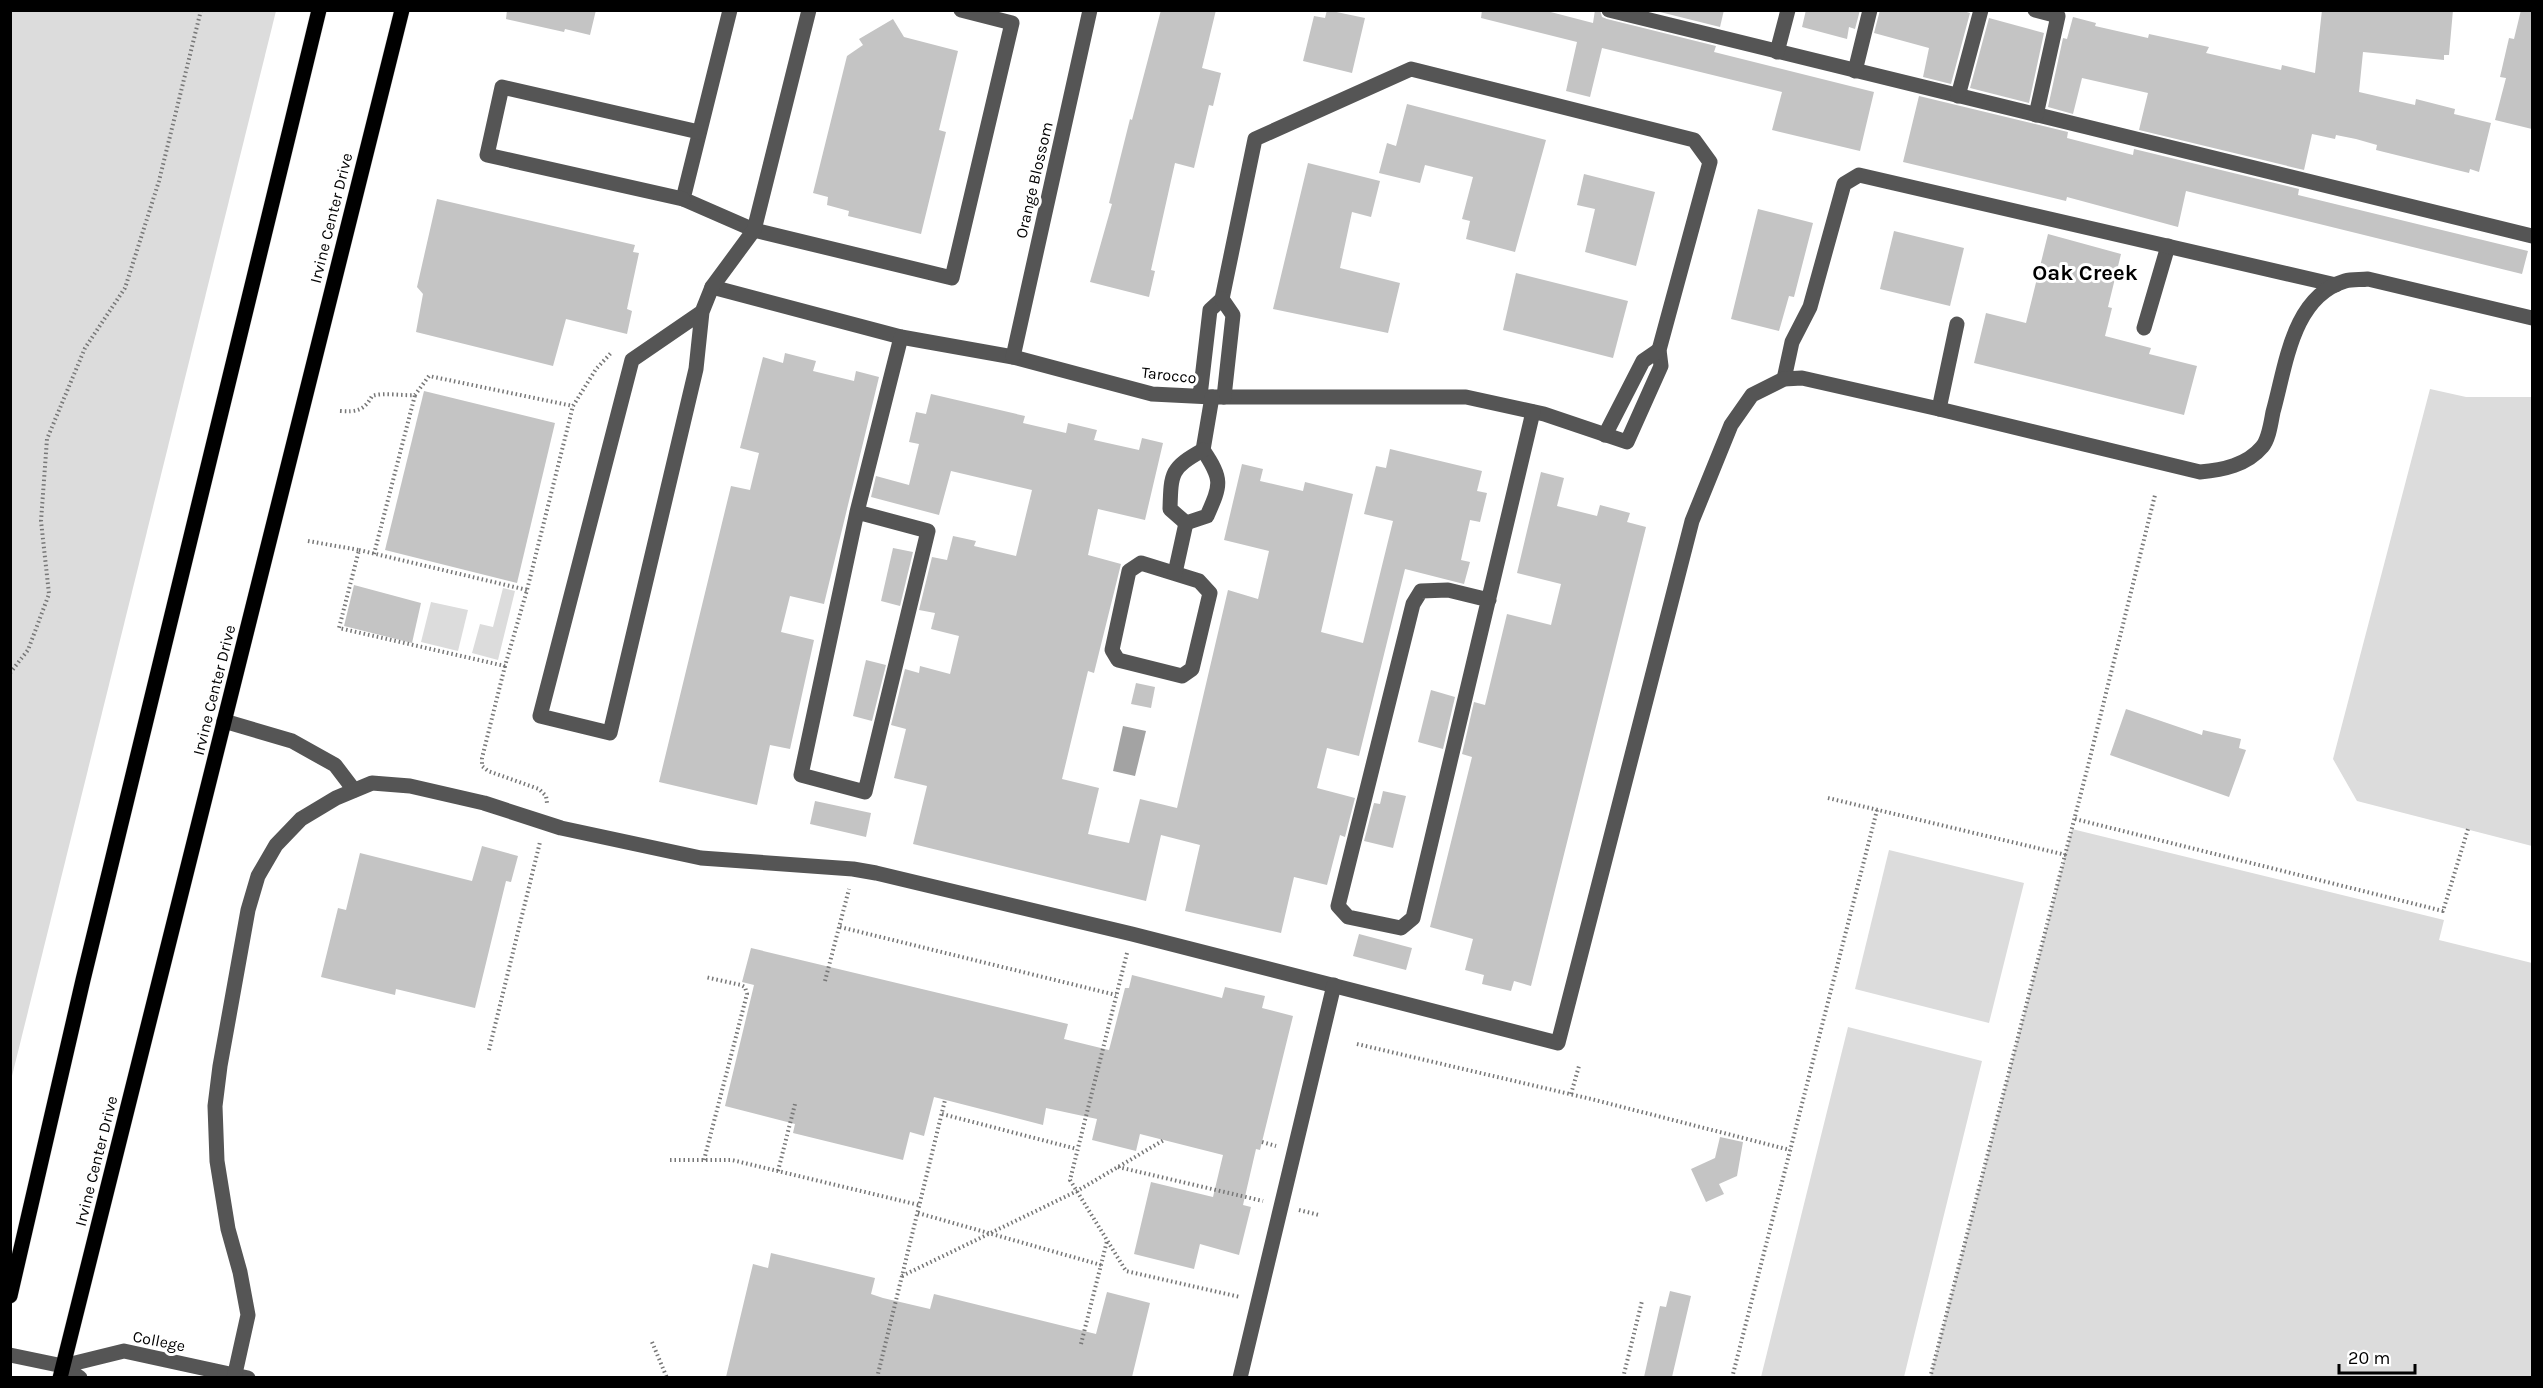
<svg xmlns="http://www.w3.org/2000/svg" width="2543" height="1388" viewBox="0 0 2543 1388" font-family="Karla,sans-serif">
	<rect width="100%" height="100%" fill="#fff"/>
	<!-- green -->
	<g fill="#dcdcdc">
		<path d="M 11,10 L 276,11 L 11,1080 L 10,11 Z"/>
		<path d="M 2430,389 L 2466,397 L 2532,397 L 2532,846 L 2357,801 L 2333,759 Z"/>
		<path d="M 503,588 L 515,591 L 498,660 L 472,653 L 480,624 L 493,627 Z"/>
		<path d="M 431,602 L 468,610 L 458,651 L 421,642 Z"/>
		<path d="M 2072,829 L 2444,920 L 2439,940 L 2532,963 L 2532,1377 L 1930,1377 Z"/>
		<path d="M 1889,850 L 2024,883 L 1989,1023 L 1855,989 Z"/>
		<path d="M 1848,1027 L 1982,1061 L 1913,1340 L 1904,1377 L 1761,1377 Z"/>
	</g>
	<!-- water -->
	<path fill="#a3a3a3" d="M 1123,726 L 1146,731 L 1135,776 L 1113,771 Z"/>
	<!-- building -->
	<g fill="#c4c4c4">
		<path d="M 507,10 L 596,10 L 590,35 L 565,29 L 564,32 L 506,19 Z"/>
		<path d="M 1161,10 L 1216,10 L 1202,68 L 1221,73 L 1213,106 L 1209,105 L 1194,168 L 1175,163 L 1151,270 L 1155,271 L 1149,297 L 1090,282 L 1112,204 L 1109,203 L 1130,119 L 1132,120 Z"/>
		<path d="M 1327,10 L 1365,18 L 1352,73 L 1303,61 L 1314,16 L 1325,18 Z"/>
		<path d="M 1482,10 L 1543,10 L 1593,23 L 1595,10 L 1600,10 L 1602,17 L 1607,19 L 1716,46 L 1714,52 L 1874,92 L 1860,151 L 1772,130 L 1782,92 L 1602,48 L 1590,97 L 1566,91 L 1577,42 L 1481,18 Z"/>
		<path d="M 1652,10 L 1724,10 L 1720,27 Z"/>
		<path d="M 1806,10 L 1860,10 L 1855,29 L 1849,27 L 1847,39 L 1802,27 Z"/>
		<path d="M 1880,10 L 1960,10 L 1970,13 L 1951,84 L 1923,77 L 1929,48 L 1874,33 Z"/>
		<path d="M 2322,10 L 2453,10 L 2449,55 L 2444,55 L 2444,60 L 2363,52 L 2359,92 L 2415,105 L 2416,99 L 2455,109 L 2454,114 L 2491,123 L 2479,172 L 2470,169 L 2469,173 L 2376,150 L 2377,145 L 2356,139 L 2336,135 L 2335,139 L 2312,134 L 2304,170 L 2139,130 L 2148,93 L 2082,78 L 2073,114 L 2048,107 L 2063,38 L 2067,39 L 2073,17 L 2096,23 L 2095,26 L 2148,38 L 2149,34 L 2209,47 L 2206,53 L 2250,63 L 2281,70 L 2282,65 L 2315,73 Z"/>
		<path d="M 2521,10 L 2532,10 L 2532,129 L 2495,120 L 2506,78 L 2500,77 L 2509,38 L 2514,39 Z"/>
		<path d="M 1989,18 L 2044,33 L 2029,103 L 1970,88 Z"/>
		<path d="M 893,19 L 904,37 L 958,51 L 939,130 L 946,132 L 921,234 L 848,216 L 849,211 L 827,205 L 828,197 L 813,193 L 847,56 L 863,45 L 859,39 Z"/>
		<path d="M 1919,96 L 2068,132 L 2067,138 L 2133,155 L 2134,149 L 2299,189 L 2298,195 L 2528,251 L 2522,274 L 2186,191 L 2178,227 L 2067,197 L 2066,201 L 1903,162 Z"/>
		<path d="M 1407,104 L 1546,140 L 1515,252 L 1466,239 L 1470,221 L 1462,219 L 1473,177 L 1425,165 L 1420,183 L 1379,173 L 1387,143 L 1396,146 Z"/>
		<path d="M 1308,163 L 1380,181 L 1371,217 L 1352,212 L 1340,268 L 1400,283 L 1388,333 L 1273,309 Z"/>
		<path d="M 1584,174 L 1655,192 L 1636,266 L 1585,252 L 1595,209 L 1577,205 Z"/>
		<path d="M 437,199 L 635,245 L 633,252 L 639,253 L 627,309 L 632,311 L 627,334 L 566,319 L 553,366 L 416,332 L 423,294 L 417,287 Z"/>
		<path d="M 1758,209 L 1813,223 L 1794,297 L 1789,296 L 1779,331 L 1731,319 Z"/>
		<path d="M 1894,231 L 1964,248 L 1950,306 L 1880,289 Z"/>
		<path d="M 2048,234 L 2121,254 L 2108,307 L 2112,308 L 2105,336 L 2151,348 L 2149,354 L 2197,366 L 2184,415 L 1974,363 L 1986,313 L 2026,323 Z"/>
		<path d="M 1516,273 L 1628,301 L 1613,358 L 1503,330 Z"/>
		<path d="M 785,353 L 816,361 L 813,371 L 854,381 L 856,371 L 879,377 L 824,604 L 790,596 L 781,632 L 814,640 L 790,749 L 770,745 L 757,805 L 659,782 L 731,486 L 750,490 L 759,453 L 740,448 L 763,357 L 783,363 Z"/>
		<path d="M 424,391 L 555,423 L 517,583 L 385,550 Z"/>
		<path d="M 931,394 L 1025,416 L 1023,423 L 1066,433 L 1068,423 L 1097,430 L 1094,440 L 1139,450 L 1142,438 L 1163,443 L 1145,520 L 1098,509 L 1088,555 L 1121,564 L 1094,673 L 1088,671 L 1062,779 L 1099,788 L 1088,834 L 1129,843 L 1140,799 L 1177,808 L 1228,590 L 1258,599 L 1269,551 L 1224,540 L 1242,464 L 1263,469 L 1260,481 L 1303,491 L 1305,482 L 1353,494 L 1321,632 L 1363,643 L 1393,521 L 1364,514 L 1376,466 L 1386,468 L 1390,449 L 1482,471 L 1477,491 L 1487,493 L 1480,522 L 1470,520 L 1461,560 L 1470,562 L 1464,584 L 1405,569 L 1359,756 L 1327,748 L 1317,788 L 1355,798 L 1345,837 L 1340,835 L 1327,885 L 1294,877 L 1281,933 L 1185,911 L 1200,845 L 1161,835 L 1146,901 L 913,844 L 927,786 L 894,778 L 906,729 L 891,725 L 905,669 L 919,673 L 920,666 L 950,674 L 959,636 L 931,629 L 935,613 L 919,610 L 932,557 L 947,560 L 953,536 L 976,541 L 974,546 L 1016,556 L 1032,490 L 951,471 L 939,515 L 871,497 L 876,476 L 909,485 L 919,444 L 909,442 L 916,412 L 926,414 Z"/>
		<path d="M 1541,472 L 1564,478 L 1557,506 L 1597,516 L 1600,505 L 1630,513 L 1627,522 L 1646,527 L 1531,986 L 1514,981 L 1511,991 L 1482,984 L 1484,975 L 1465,970 L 1473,939 L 1430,927 L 1472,757 L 1462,754 L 1474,702 L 1485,705 L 1507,614 L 1551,625 L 1561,584 L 1517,573 Z"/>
		<path d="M 893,548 L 913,552 L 900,606 L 881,601 Z"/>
		<path d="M 354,585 L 421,603 L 412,643 L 344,626 Z"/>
		<path d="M 866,660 L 886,665 L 872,721 L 853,716 Z"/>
		<path d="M 1136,683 L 1155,687 L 1151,708 L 1131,704 Z"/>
		<path d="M 1431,690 L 1455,697 L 1443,749 L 1418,742 Z"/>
		<path d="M 2126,709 L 2202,735 L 2203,730 L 2241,739 L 2239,748 L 2246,750 L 2229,797 L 2110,755 Z"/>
		<path d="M 1383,791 L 1406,796 L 1393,848 L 1364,841 L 1374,803 L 1380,804 Z"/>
		<path d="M 815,801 L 871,813 L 866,837 L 810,824 Z"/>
		<path d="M 482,846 L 518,856 L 511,882 L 506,881 L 475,1008 L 396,989 L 395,995 L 321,977 L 338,908 L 346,910 L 360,853 L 472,881 Z"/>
		<path d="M 1359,934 L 1412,948 L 1406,970 L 1353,956 Z"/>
		<path d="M 751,948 L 1068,1024 L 1064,1039 L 1109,1050 L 1125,988 L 1129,988 L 1132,975 L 1222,998 L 1225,987 L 1265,996 L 1262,1008 L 1293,1016 L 1260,1150 L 1256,1149 L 1243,1205 L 1251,1207 L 1239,1255 L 1200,1244 L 1194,1269 L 1134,1254 L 1151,1182 L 1213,1197 L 1223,1155 L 1140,1134 L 1136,1151 L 1092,1140 L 1097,1119 L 1046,1108 L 1043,1125 L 934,1097 L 924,1136 L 910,1132 L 903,1160 L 793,1133 L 795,1124 L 725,1106 L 754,985 L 742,982 Z"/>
		<path d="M 1720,1137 L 1743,1142 L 1737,1176 L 1719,1184 L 1724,1194 L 1706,1202 L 1691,1169 L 1715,1158 Z"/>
		<path d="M 771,1253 L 875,1278 L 871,1294 L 883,1298 L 930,1309 L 934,1294 L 1096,1334 L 1107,1292 L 1150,1303 L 1132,1377 L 726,1377 L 753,1264 L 768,1268 Z"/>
		<path d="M 1670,1291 L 1691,1296 L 1672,1377 L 1644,1377 L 1660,1306 L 1666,1307 Z"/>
	</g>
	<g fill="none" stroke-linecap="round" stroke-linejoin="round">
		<!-- major casing -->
		<g stroke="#dbdbdb" stroke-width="16">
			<g id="major">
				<path d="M 10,1296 L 83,980 L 319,10"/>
				<path d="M 60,1378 L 402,10"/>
			</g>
		</g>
		<!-- path -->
		<g stroke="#777" stroke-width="4" stroke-dasharray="1.5 3" stroke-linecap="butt">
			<path d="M 340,411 C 356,412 364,411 372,396 C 384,392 401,396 415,395 L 429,376 L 573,406"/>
			<path d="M 308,541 L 359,550 L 339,628 L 505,666 L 527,590 L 573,406 L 596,369 L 611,353"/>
			<path d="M 359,550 L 527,590"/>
			<path d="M 374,554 L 415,395"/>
			<path d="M 505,666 L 482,758 L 482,766 L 488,771 L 539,789 L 546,796 L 547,803"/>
			<path d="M 10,673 L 28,650 L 49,594 L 41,521 L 47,439 L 85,348 L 125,288 L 159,181 L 201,10"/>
			<path d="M 1828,798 L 2066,855"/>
			<path d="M 2075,819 L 2443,911 L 2468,829"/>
			<path d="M 840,927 L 1116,995"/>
			<path d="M 1127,953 L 1070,1180 L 1126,1271 L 1240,1297"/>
			<path d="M 825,981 L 849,889"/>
			<path d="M 1357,1044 L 1591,1099 L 1790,1150"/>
			<path d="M 489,1050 L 540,842"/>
			<path d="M 1571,1094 L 1579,1066"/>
			<path d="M 942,1114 L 1077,1149"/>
			<path d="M 1262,1142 L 1276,1146"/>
			<path d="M 670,1160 L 732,1160 L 919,1205"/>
			<path d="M 704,1160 L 747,994 L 745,987 L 741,985 L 705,977"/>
			<path d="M 1118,1167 L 1263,1201"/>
			<path d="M 778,1171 L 795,1104"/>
			<path d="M 1299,1210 L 1319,1215"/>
			<path d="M 918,1213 L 1101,1265"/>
			<path d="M 902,1276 L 1077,1191 L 1164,1140"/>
			<path d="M 652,1342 L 667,1378"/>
			<path d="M 1081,1344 L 1107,1241"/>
			<path d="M 877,1378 L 945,1100"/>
			<path d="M 1623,1378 L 1642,1301"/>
			<path d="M 1732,1378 L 1877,810"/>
			<path d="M 1930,1378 L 2088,766 L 2155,495"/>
		</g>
		<!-- minor -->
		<g stroke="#555" stroke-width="15">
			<path d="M 730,10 L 683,199 L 754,230 L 952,278 L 1012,23 L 961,10"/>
			<path d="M 1609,10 L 2532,236"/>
			<path d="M 2035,10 L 2058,16 L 2036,115"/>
			<path d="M 1777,52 L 1788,10"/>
			<path d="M 1855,71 L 1870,10"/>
			<path d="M 1958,96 L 1981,10"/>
			<path d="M 683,199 L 487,155 L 502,87 L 699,132"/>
			<path d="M 712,287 L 901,337 L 1013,357 L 1152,394 L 1212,397 L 1466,397 L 1544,414 L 1627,442 L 1661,366 L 1659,350 L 1710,162 L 1694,140 L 1411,69 L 1255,139 L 1222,299 L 1210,310 L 1200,396"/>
			<path d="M 1222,299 L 1233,315 L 1224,397"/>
			<path d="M 702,312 L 632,360 L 540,716 L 610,733 L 696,369 L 702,312 L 712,287 L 754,230 L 809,10"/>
			<path d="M 2144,328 L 2168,246"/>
			<path d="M 1013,357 L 1090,10"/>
			<path d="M 1784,379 L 1792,342 L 1810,307 L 1844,184 L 1859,175 L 2336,285"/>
			<path d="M 1939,409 L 1957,324"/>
			<path d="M 1605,435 L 1643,361 L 1659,350"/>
			<path d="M 857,512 L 928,531 L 865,792 L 801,775 L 857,512 L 901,337"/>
			<path d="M 1186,523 L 1207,516 C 1221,484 1223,480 1203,450 L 1212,397"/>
			<path d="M 1186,523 L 1170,509 C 1171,472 1171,468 1203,450"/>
			<path d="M 1141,563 L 1199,581 L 1210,593 L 1192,669 L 1182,676 L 1118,660 L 1112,650 L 1129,571 Z"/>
			<path d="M 1175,573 L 1186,523"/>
			<path d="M 1489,600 L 1448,590 L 1421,591 L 1413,604 L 1338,906 L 1348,917 L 1401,928 L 1413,918 L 1533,412"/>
			<path d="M 224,721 L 292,741 L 335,765 L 354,790"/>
			<path d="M 10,1355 L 63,1366 L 80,1378"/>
			<path d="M 63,1366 L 124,1351 L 248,1378"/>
			<path d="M 234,1378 L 248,1315 L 240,1272 L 228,1229 L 217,1161 L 215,1106 L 220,1066 L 248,910 L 258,876 L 276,845 L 301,819 L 336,798 L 372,783 L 410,786 L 484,803 L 561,828 L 701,858 L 853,869 L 876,873 L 1132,934 L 1558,1043 L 1692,521 L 1731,425 L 1752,395 L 1784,379 L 1802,378 L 1939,409 L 2200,472 C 2223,470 2247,465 2262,447 C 2269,439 2271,422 2273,412 C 2286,366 2292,297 2345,281 C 2352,279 2361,280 2368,279 L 2532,318"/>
			<path d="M 1240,1378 L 1334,985"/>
		</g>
		<!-- major -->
		<use href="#major" stroke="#000" stroke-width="15"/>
	</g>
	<g text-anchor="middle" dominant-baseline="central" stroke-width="6" stroke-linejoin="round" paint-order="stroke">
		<!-- street labels -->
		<g font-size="16" fill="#000" stroke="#fff">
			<text transform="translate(1034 180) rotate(-77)">Orange Blossom</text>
			<text transform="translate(331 218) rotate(-76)">Irvine Center Drive</text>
			<text transform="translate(1169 375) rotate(6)">Tarocco</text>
			<text transform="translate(214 690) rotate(-76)">Irvine Center Drive</text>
			<text transform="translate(96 1161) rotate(-76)">Irvine Center Drive</text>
			<text transform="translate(159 1341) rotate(11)">College</text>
		</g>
		<!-- district labels -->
		<g font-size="22" font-weight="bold" fill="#000" stroke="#fff">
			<text x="2085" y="273">Oak Creek</text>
		</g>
	</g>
	<!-- border -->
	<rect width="2543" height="1388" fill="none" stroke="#000000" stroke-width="24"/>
	<!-- scale -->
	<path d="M2339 1364v9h76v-9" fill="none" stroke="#000000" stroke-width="3"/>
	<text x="2348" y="1364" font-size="18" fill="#000000" stroke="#ffffff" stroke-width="4.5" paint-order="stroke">20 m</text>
</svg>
